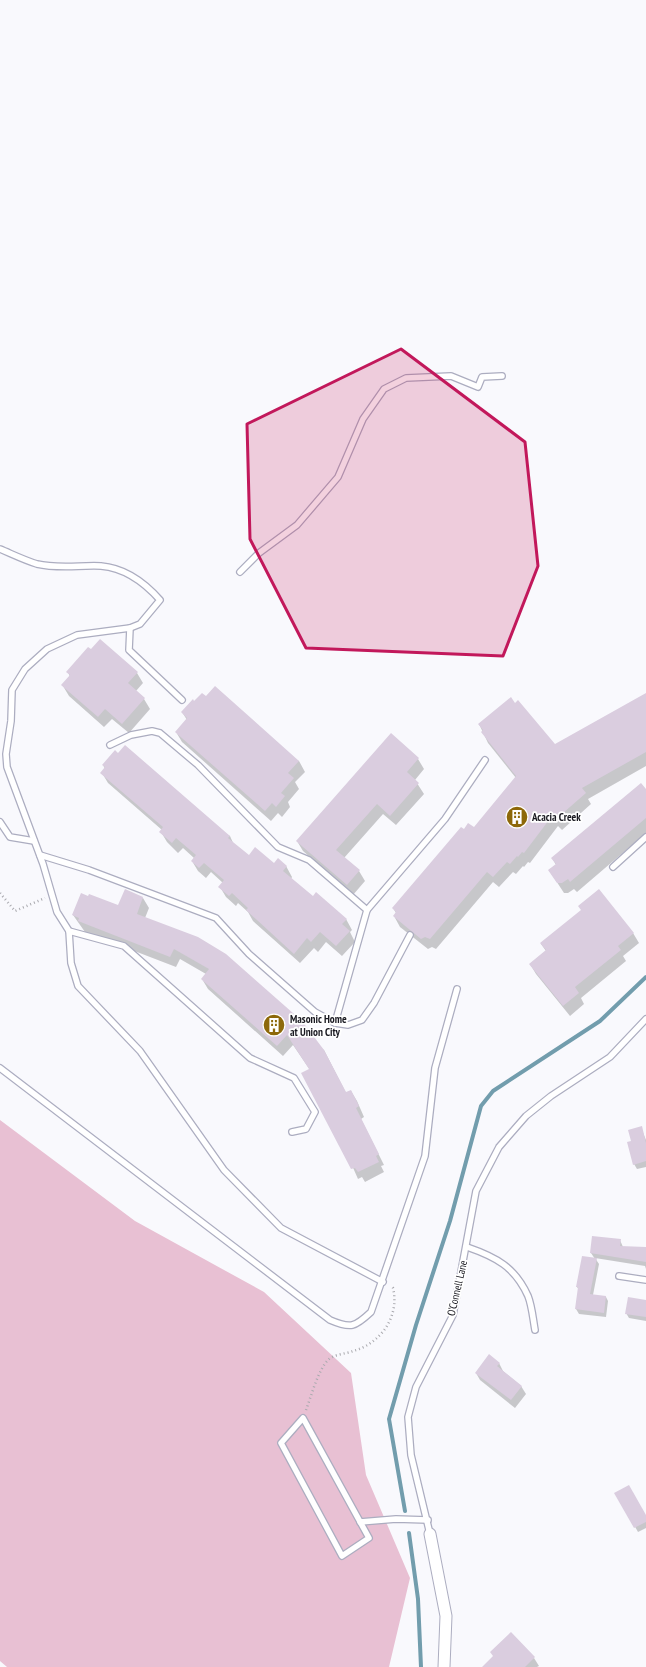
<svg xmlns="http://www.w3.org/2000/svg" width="646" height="1667" viewBox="0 0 646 1667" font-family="'PT Sans Narrow',sans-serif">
	<rect width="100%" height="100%" fill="#f9f9fd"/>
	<!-- green -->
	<path fill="#e8c0d3" d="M 0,1120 L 135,1221 L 264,1292 L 351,1373 L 366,1475 L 410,1578 L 389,1667 L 7,1667 L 0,1661 Z"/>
	<!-- shadow -->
	<g fill="#0003">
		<path d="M 68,672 L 137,673 L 143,683 L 136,691 L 144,699 L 150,709 L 129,733 L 112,719 L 104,727 L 69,696 L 63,686 L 70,677 Z"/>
		<path d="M 646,694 L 646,766 L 588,799 L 591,804 L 562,830 L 558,826 L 530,863 L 528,862 L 524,867 L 523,866 L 516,874 L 513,872 L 499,887 L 493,882 L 436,949 L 432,947 L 428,949 L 400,927 L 394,916 L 396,913 L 393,908 L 464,830 L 474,829 L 516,778 L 488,743 L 479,724 L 555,745 Z"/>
		<path d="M 182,712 L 299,761 L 305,772 L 295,782 L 299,789 L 288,802 L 290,807 L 282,817 L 278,813 L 271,821 L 182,742 L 176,732 L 187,720 Z"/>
		<path d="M 391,735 L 418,759 L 424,769 L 415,780 L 424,794 L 396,825 L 383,814 L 344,858 L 359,871 L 365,881 L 353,895 L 303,851 L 297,841 Z"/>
		<path d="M 103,765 L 230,836 L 234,845 L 249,857 L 286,866 L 292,877 L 291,879 L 313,898 L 346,919 L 352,930 L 350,932 L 355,942 L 342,956 L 326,942 L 318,952 L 314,948 L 300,963 L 253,921 L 248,912 L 238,903 L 236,906 L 226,897 L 220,887 L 223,883 L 211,872 L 206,878 L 198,871 L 192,861 L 194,858 L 183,848 L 178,853 L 167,842 L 161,832 L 162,830 L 108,783 L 102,773 L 105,769 Z"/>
		<path d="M 646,791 L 646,833 L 577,892 L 574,889 L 568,893 L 564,893 L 549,870 L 556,865 L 552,858 Z"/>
		<path d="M 143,898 L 149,908 L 145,918 L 324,1050 L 346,1093 L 351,1091 L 357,1101 L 364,1117 L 361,1119 L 384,1165 L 381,1166 L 384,1172 L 365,1182 L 362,1177 L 358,1179 L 310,1070 L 293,1045 L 283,1056 L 208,989 L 202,979 L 206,974 L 180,959 L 176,967 L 85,932 L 73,915 L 119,906 Z"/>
		<path d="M 582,911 L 633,933 L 639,943 L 623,956 L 626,961 L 581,998 L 584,1004 L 570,1016 L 536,974 L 530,964 L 546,951 L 541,944 Z"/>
		<path d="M 641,1128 L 646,1140 L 646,1167 L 637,1169 L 634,1164 L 632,1141 Z"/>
		<path d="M 620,1240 L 623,1247 L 646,1248 L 646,1269 L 645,1266 L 595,1258 L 599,1264 L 593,1295 L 606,1297 L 608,1301 L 606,1317 L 579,1314 L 576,1309 L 579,1290 L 577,1287 L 595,1259 L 591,1253 Z"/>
		<path d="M 646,1301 L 646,1321 L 629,1318 L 626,1313 Z"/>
		<path d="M 499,1363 L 503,1371 L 521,1386 L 526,1394 L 515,1408 L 480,1380 L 476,1373 Z"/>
		<path d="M 616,1493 L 646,1517 L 646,1528 L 638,1532 Z"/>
		<path d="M 534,1658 L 539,1666 L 537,1667 L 483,1667 Z"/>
	</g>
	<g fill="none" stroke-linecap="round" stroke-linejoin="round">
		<!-- stream -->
		<g stroke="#729dad" stroke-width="4">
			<path d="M 405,1511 L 389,1419 L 416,1325 L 450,1221 L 481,1106 L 493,1091 L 600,1021 L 646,977"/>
			<path d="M 409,1533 L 418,1599 L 421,1667"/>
		</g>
	</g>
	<!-- building -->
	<g fill="#dacddf">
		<path d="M 100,639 L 138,672 L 128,683 L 145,698 L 122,724 L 105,709 L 98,717 L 61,685 L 70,675 L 66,672 L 88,647 L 91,649 Z"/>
		<path d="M 215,686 L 299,761 L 288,773 L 294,778 L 281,793 L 285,796 L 276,807 L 272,803 L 265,811 L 175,732 L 187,718 L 181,712 L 193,699 L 194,701 L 202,693 L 206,696 Z"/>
		<path d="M 646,693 L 646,752 L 582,788 L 586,793 L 555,820 L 552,816 L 524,853 L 522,852 L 518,857 L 517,856 L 510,864 L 507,862 L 493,877 L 487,872 L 430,939 L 425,937 L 421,939 L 393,916 L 396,912 L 392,908 L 461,827 L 464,829 L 468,823 L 474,827 L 516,776 L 481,732 L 483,730 L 478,724 L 511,697 L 515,703 L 518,700 L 555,744 Z"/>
		<path d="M 391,733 L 419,758 L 407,772 L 419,783 L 390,816 L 377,804 L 336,850 L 360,870 L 347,885 L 296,841 Z"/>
		<path d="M 125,745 L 230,836 L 228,838 L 249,855 L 255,847 L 274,863 L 278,858 L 287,866 L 283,871 L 313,896 L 316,892 L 347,919 L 342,924 L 350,931 L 336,946 L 320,932 L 311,942 L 307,938 L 294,954 L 246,910 L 248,908 L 232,893 L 229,896 L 218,887 L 224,880 L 204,863 L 199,868 L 191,861 L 196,855 L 176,838 L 172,843 L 159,832 L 163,827 L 100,773 L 105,767 L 102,765 L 115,750 L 118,753 Z"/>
		<path d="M 641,783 L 646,789 L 646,818 L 570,882 L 568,879 L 562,883 L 557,883 L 548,870 L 556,864 L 551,858 Z"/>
		<path d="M 125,889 L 143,897 L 137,914 L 198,937 L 226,954 L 302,1021 L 324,1050 L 346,1092 L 351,1090 L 359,1106 L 356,1108 L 379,1154 L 376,1156 L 379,1162 L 358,1172 L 355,1168 L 351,1169 L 301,1073 L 309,1069 L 287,1035 L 277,1046 L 201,979 L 209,969 L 174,949 L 170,957 L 78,921 L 79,918 L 72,915 L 81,893 L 88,896 L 89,894 L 118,905 Z"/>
		<path d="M 599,889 L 634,933 L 618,946 L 621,950 L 575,987 L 579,993 L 563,1006 L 529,964 L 546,950 L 540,943 L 581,910 L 578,906 Z"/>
		<path d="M 642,1126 L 646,1143 L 646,1161 L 633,1165 L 627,1142 L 631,1141 L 628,1130 Z"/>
		<path d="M 592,1236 L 621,1239 L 620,1246 L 646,1247 L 646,1262 L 590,1253 Z"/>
		<path d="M 582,1256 L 597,1258 L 590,1294 L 606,1296 L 604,1313 L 575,1309 L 578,1287 L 576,1287 Z"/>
		<path d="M 628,1297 L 646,1300 L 646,1317 L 625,1314 Z"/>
		<path d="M 489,1354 L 500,1363 L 497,1366 L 522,1386 L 511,1400 L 475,1373 Z"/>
		<path d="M 629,1485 L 646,1515 L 646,1522 L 634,1528 L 614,1493 Z"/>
		<path d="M 511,1632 L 535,1657 L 525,1667 L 482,1667 L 493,1656 L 490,1652 Z"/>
	</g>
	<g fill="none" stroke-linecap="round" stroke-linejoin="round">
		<!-- service casing -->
		<g stroke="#acadc0" stroke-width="8">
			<g id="service">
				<path d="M 0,549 C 12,554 24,560 37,564 C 58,569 80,565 101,566 C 125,568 145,583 160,600 L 140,624 L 130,628 L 77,635 L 47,649 L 25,669 L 12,690 L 11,721 L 6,754 L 7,767 L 43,864 L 57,912 L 69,931 L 124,946 L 250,1058 L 294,1078 L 315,1112 L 306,1129 L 292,1132"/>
				<path d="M 240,572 L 259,553 L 297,525 L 338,477 L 363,419 L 384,389 L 406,378 L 451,376 L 478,387 L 482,377 L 502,376"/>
				<path d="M 130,628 L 129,650 L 182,700"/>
				<path d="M 110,745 L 131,735 L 152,731 L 160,733 L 198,765 L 278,847 L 309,860 L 367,910 L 335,1023"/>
				<path d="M 0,822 L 10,837 L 34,841"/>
				<path d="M 40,855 L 89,870 L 216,918 L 249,954 L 315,1012 L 335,1023 L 348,1025 L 362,1020 L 374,1003 L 410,935"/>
				<path d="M 613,867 L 646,837"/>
				<path d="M 367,910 L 445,819 L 485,760"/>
				<path d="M 69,931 L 71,963 L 78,986 L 140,1051 L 224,1170 L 281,1228 L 383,1282"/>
				<path d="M 0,1068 L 330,1320 C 351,1329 355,1327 371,1312 L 425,1156 L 435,1068 L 457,989"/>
				<path d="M 467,1247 C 496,1257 515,1267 528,1296 C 532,1306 533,1319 535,1330"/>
				<path d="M 619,1276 L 646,1280"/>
				<path d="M 303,1418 L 369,1538 L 342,1556 L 281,1443 Z"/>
				<path d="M 360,1522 L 396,1519 L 428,1520"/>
				<path d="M 430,1534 L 411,1455 L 408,1417 L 416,1387 L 453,1315 L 476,1191 L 499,1147 L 526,1116 L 551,1096 L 610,1057 L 646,1019"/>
			</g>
		</g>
		<!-- minor casing -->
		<g stroke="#acadc0" stroke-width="13">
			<path id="minor" d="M 430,1534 L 446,1616 L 444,1667"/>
		</g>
		<!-- path -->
		<g stroke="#a9a9ae" stroke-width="2.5" stroke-dasharray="1 3" stroke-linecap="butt">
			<path d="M 0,893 L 15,911 L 45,898"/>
			<path d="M 306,1410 C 311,1397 318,1370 328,1360 C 334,1354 346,1354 353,1351 C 380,1344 400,1317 393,1288 L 390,1286"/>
		</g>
		<!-- service -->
		<use href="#service" stroke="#fff" stroke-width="5.5"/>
		<!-- minor -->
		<use href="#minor" stroke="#fff" stroke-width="11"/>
	</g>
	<!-- marked area -->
	<path fill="#c2185b" fill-opacity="0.2" stroke="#c2185b" stroke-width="3" stroke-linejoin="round" d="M 401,349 L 525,442 L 538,566 L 503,656 L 306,648 L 250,539 L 247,424 Z"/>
	<!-- icons -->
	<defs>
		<g id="building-disc" transform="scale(1.15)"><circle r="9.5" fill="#8d680a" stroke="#fff"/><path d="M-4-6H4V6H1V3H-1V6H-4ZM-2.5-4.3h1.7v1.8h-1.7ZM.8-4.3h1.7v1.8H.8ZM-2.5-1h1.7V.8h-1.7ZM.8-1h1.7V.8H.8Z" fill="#fff"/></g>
	</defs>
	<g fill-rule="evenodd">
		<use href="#building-disc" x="517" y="817"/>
		<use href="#building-disc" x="274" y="1025"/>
	</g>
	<g text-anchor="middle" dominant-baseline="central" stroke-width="3.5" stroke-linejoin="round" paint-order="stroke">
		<!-- poi labels -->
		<g font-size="11" font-weight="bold" fill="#191920" stroke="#fff" text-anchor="start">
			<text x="532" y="817">Acacia Creek</text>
			<text x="290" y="1019">Masonic Home<tspan x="290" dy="13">at Union City</tspan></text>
		</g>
		<!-- street labels -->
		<g font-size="11" fill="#191920" stroke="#fff">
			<text transform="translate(457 1288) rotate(-77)">O’Connell Lane</text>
		</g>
	</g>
</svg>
